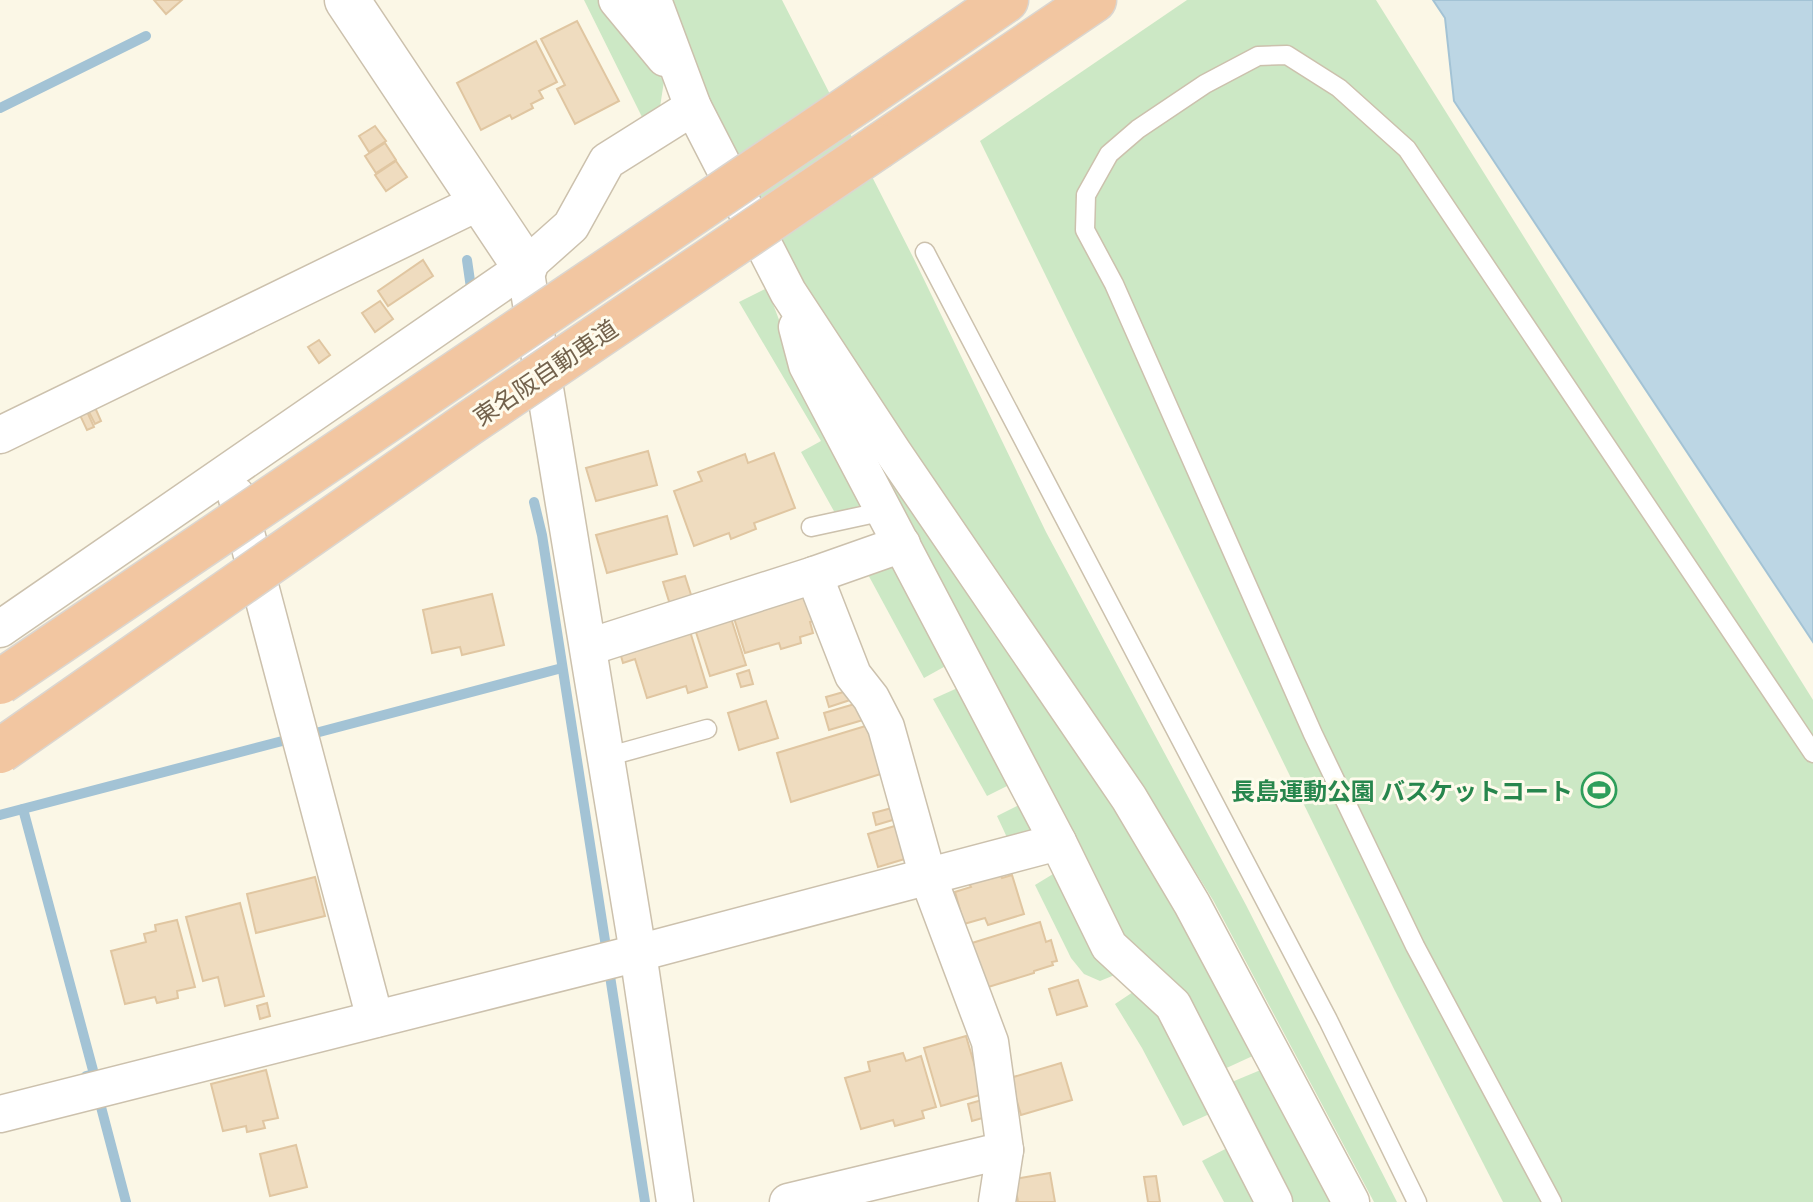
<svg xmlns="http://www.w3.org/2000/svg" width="1813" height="1202" viewBox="0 0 1813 1202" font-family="'Golos Text','Noto Sans JP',sans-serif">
	<rect width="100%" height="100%" fill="#fbf7e6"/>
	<!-- green -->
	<g fill="#cce8c5">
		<path d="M 584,0 L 610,0 L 634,47 L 664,81 L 660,107 L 642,117 Z"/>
		<path d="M 671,0 L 782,0 L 915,261 L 1046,532 L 1246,905 L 1397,1202 L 1374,1202 L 1213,900 L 1151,800 L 990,568 L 810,296 L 699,86 Z"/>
		<path d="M 1187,0 L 1376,0 L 1813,700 L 1813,1202 L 1503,1202 L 1394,989 L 980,141 Z"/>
		<path d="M 767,288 L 798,370 L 863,505 L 835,513 L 801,452 L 821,441 L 739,302 Z"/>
		<path d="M 835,389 L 1116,805 L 1257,1054 L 1220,1071 L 1119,942 Z"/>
		<path d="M 879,563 L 901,570 L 951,663 L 924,678 L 865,569 Z"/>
		<path d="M 962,686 L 1013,783 L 987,796 L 933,699 Z"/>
		<path d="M 1023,803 L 1036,827 L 1011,846 L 997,816 Z"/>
		<path d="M 1058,871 L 1122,972 L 1100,981 L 1084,974 L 1071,958 L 1035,885 Z"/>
		<path d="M 1136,990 L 1170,1022 L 1216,1111 L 1183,1126 L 1142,1048 L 1115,1004 Z"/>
		<path d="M 1263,1069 L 1333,1202 L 1288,1202 L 1227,1084 Z"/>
		<path d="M 1233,1145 L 1263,1202 L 1224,1202 L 1202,1161 Z"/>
	</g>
	<!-- water -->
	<path fill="#bcd6e4" stroke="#a3c3d5" stroke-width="2" d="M 1433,0 L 1813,0 L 1813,642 L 1454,101 L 1445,18 Z"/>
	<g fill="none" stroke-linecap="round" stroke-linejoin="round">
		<!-- stream -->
		<g stroke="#a3c3d5" stroke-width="10">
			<path d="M 0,108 L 146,36"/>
			<path d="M 465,291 L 471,288 L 467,260"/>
			<path d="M 534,502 L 542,535 L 606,947"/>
			<path d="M 308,735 L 562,668"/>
			<path d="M 23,809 L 94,1074 L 86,1076"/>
			<path d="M 0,815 L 290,739"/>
			<path d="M 610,976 L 645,1202"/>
			<path d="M 101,1107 L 126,1202"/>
		</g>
	</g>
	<!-- building -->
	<g fill="#efdcbf" stroke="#e0c6a1" stroke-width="2">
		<path d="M 154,0 L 182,0 L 166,14 Z"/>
		<path d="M 577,21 L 619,101 L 575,124 L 557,89 L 565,85 L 541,39 Z"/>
		<path d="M 536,41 L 557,82 L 539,91 L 543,98 L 531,104 L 533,108 L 512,119 L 510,115 L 481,130 L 457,83 Z"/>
		<path d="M 375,126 L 386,141 L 369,152 L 359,136 Z"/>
		<path d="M 385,143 L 396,160 L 376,173 L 365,156 Z"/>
		<path d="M 396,161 L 407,177 L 386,191 L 375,175 Z"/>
		<path d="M 423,260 L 433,276 L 388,306 L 378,291 Z"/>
		<path d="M 380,301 L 393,319 L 375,332 L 362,313 Z"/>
		<path d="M 319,340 L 330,355 L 319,363 L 308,347 Z"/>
		<path d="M 93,403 L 101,421 L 95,424 L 86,406 Z"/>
		<path d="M 85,407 L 94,427 L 87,430 L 78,411 Z"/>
		<path d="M 648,451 L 657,485 L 596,501 L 586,468 Z"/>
		<path d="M 774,453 L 795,508 L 754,523 L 756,529 L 731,539 L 729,533 L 694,546 L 674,491 L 702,481 L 698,472 L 745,454 L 748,463 Z"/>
		<path d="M 667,516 L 677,554 L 607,573 L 596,535 Z"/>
		<path d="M 685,576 L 694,604 L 672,611 L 663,582 Z"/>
		<path d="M 804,593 L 813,621 L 810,622 L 813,633 L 800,637 L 801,643 L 781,649 L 779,643 L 745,653 L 733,615 Z"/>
		<path d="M 492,594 L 504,645 L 462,655 L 460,647 L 432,653 L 423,610 Z"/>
		<path d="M 730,615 L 746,665 L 710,676 L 694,626 Z"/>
		<path d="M 689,628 L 707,687 L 688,693 L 686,686 L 647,698 L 635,659 L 623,663 L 619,649 Z"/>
		<path d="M 749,670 L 753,684 L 741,687 L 737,674 Z"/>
		<path d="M 847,691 L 850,700 L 829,707 L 826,697 Z"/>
		<path d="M 766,701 L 778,738 L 739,750 L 728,713 Z"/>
		<path d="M 858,703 L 863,720 L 829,730 L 824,713 Z"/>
		<path d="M 872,724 L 887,772 L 791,802 L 777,753 Z"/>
		<path d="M 892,808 L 896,819 L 876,825 L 873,813 Z"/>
		<path d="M 898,825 L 908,858 L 878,867 L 868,834 Z"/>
		<path d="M 1000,873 L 1002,878 L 1012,875 L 1024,914 L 988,925 L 985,918 L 964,924 L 955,892 L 971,887 L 969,883 Z"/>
		<path d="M 315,877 L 325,916 L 256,933 L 247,894 Z"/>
		<path d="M 240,903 L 264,996 L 225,1006 L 218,977 L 203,981 L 186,917 Z"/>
		<path d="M 177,920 L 195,987 L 177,991 L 178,998 L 157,1003 L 155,997 L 125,1004 L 111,951 L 146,942 L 144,934 L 156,931 L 155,925 Z"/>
		<path d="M 1040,922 L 1046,942 L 1051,940 L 1057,961 L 1052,962 L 1053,965 L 1034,971 L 1034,973 L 985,988 L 972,943 Z"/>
		<path d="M 1078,980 L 1087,1006 L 1057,1015 L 1049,989 Z"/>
		<path d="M 267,1003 L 270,1016 L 260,1019 L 257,1006 Z"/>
		<path d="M 966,1036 L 983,1094 L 941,1106 L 924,1048 Z"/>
		<path d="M 903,1053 L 906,1061 L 921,1056 L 936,1107 L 922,1111 L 924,1118 L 895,1126 L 893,1120 L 861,1129 L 845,1078 L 870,1071 L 868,1062 Z"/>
		<path d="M 1061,1063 L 1072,1100 L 1021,1115 L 1010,1078 Z"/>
		<path d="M 266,1070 L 278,1118 L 263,1121 L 265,1128 L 247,1132 L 246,1126 L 223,1131 L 211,1084 Z"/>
		<path d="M 982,1100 L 986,1117 L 972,1121 L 968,1104 Z"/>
		<path d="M 296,1145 L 307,1187 L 270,1196 L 260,1154 Z"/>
		<path d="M 1050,1173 L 1055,1202 L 1018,1202 L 1014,1179 Z"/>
		<path d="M 1156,1176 L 1160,1202 L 1148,1202 L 1144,1177 Z"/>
	</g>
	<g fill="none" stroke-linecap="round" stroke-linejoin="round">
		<!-- service casing -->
		<g stroke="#ccc1ad" stroke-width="21">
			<g id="service">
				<path d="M 925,252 L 1328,1020 L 1417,1202"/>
				<path d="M 811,527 L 885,511"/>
				<path d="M 606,757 L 707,729"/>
				<path d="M 1552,1202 L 1415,946 L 1313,734 L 1114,284 L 1085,230 L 1086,195 L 1109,154 L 1138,129 L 1205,84 L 1258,56 L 1287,55 L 1339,88 L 1407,149 L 1813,753"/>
			</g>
		</g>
		<!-- minor casing -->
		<g stroke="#ccc1ad" stroke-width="39">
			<g id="minor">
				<path d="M 617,0 L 665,58"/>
				<path d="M 653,0 L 693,107 L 788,292 L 893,452 L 1129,798 L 1192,904 L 1351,1202"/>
				<path d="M 525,267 L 638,953 L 675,1202"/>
				<path d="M 797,327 L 807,365 L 1058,842 L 1109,946 L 1173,1005 L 1274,1202"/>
				<path d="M 0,435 L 481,201"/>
				<path d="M 236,495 L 375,1019"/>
				<path d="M 814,575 L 853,675 L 871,698 L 886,727 L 928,877 L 990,1042 L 1005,1150 L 997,1202"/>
				<path d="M 0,629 L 525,267 L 571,226 L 607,161 L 693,107"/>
				<path d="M 589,647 L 814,575 L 902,544"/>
				<path d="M 0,1114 L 638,953 L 1058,842"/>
				<path d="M 788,1202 L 1005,1150"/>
			</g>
		</g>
		<!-- tertiary casing -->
		<g stroke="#ccc1ad" stroke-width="47">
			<path id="tertiary" d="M 347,0 L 525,267"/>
		</g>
		<!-- motorway casing -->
		<g stroke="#dbd6d0" stroke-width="47">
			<g id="motorway">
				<path d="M 860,100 L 1006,0"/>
				<path d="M 879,146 L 1094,0"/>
			</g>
		</g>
		<!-- service -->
		<use href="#service" stroke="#fff" stroke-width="18"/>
		<!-- minor -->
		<use href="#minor" stroke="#fff" stroke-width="36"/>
		<!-- tertiary -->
		<use href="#tertiary" stroke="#fff" stroke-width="44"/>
		<!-- motorway -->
		<use href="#motorway" stroke="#f2c6a1" stroke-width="44"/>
		<!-- motorway-bridge casing -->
		<g stroke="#dbd6d0" stroke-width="47" stroke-linecap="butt">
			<g id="motorway-bridge">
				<path d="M 0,682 L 860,100"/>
				<path d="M 0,751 L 468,424 L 879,146"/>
			</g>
		</g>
		<!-- motorway-bridge -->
		<use href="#motorway-bridge" stroke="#f2c6a1" stroke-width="44"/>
	</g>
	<!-- icons -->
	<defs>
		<g id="stadium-ring" transform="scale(1.8)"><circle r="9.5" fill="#fefbec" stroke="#2e9e5b" stroke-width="1.5"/><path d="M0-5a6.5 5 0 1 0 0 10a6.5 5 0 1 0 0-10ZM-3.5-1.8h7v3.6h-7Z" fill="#2e9e5b"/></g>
	</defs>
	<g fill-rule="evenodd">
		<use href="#stadium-ring" x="1599" y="790"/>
	</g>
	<g text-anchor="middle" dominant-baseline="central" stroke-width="6" stroke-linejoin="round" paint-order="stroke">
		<!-- street labels -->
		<g font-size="24" fill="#73624c" stroke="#fefbec">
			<text transform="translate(545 372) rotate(-34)">東名阪自動車道</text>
		</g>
		<!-- leisure labels -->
		<g font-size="24" font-weight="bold" fill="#27864d" stroke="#fefbec" text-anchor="end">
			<text x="1573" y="790">長島運動公園 バスケットコート</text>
		</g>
	</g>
</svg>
